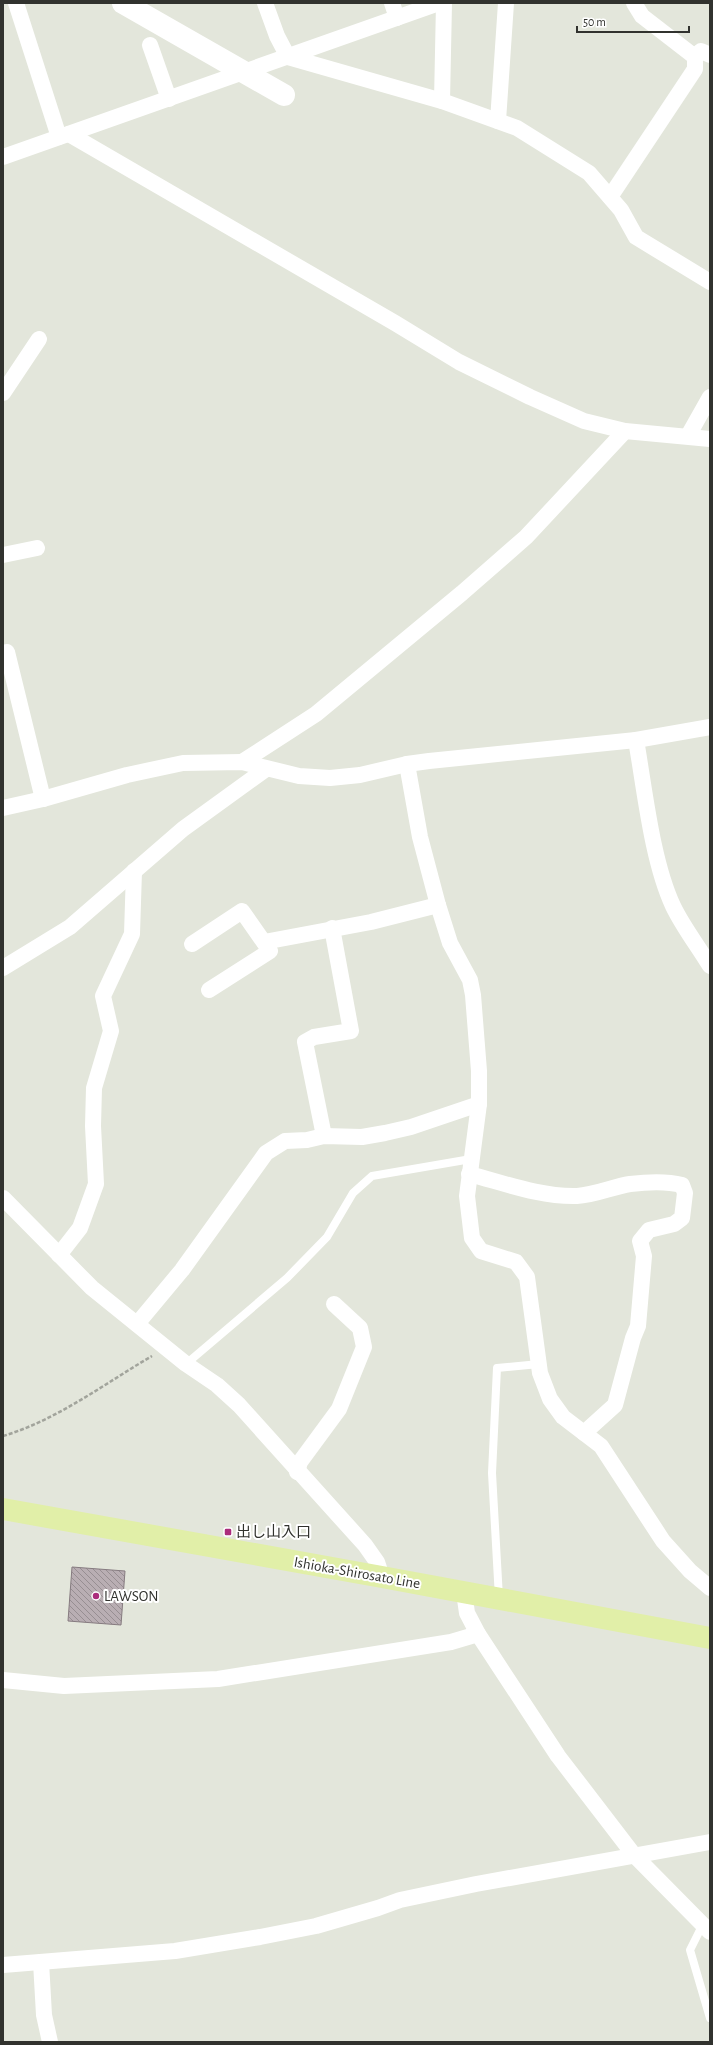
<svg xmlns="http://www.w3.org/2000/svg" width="713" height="2045" viewBox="0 0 713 2045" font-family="'Alegreya Sans','Noto Sans JP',sans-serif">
	<defs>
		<pattern id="building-back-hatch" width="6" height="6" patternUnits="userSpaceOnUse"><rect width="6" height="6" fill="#b9aeb3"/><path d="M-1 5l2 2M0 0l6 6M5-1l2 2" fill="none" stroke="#978e92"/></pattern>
	</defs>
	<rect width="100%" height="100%" fill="#e3e6db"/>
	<!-- building -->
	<path fill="url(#building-back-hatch)" stroke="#867b80" d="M 72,1567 L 125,1571 L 121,1625 L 68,1621 Z"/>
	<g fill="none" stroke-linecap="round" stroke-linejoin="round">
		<!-- path -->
		<path stroke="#a2a49c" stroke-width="2.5" stroke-dasharray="4 2" stroke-linecap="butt" d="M 3,1436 C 57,1420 104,1384 152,1356"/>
		<!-- lane -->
		<g stroke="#fff" stroke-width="8">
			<path d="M 186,1364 L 287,1278 L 327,1237 L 353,1193 L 372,1176 L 471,1159"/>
			<path d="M 499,1598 L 492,1473 L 497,1368 L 539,1364"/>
			<path d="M 703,1924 L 690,1950 L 710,2018"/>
		</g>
		<!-- street -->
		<g stroke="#fff" stroke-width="16">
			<path d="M 16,3 L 59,137"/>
			<path d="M 265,3 L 277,36 L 288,57 L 442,101 L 517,128 L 589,173 L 621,210 L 636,237 L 710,282"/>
			<path d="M 392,3 L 397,18"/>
			<path d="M 150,45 L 169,99"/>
			<path d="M 695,57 L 701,51 L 710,55"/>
			<path d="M 442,101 L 444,3"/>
			<path d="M 498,121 L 506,3"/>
			<path d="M 69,134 L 395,323 L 459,362 L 530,397 L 584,421 L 625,431 L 710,439"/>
			<path d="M 3,157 L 439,3"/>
			<path d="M 610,197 L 695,69 L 695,57 L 642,16 L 634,3"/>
			<path d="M 3,393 L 39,339"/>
			<path d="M 688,436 L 710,397"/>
			<path d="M 3,555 L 37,548"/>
			<path d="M 3,653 L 7,652 L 43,799"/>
			<path d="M 636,740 C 645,791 652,861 673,906 C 683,927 698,946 710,966"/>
			<path d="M 242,762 L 316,714 L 462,593 L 526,537 L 625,431"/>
			<path d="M 407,764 L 420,837 L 438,905 L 450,943 L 470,980 L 473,995 L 479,1071 L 479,1104 L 467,1196 L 472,1238 L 481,1251 L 516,1262 L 527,1277 L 540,1373 L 550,1399 L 563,1417 L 601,1446 L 663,1541 L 690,1571 L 710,1588"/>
			<path d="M 3,808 L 43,799 L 127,775 L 183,763 L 242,762 L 299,776 L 330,778 L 360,775 L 407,764 L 429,761 L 636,740 L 710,727"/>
			<path d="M 264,942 L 371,922 L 438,905"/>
			<path d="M 192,944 L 242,911 L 270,951 L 209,990"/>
			<path d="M 3,968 L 70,927 L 183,829 L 266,769"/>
			<path d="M 324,1136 L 305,1042 L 314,1037 L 351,1031 L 332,928"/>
			<path d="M 469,1174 C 504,1183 540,1197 577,1196 C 595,1195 612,1187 630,1184 C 646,1182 667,1181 682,1185 L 685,1193 L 682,1218 L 674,1224 L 649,1230 L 640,1241 L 644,1256 L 638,1326 L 633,1338 L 615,1405 L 584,1433"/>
			<path d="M 3,1198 L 92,1288 L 186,1364 L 217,1385 L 239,1405 L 365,1545 L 377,1562 L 382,1577"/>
			<path d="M 59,1255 L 80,1228 L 96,1184 L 93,1126 L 94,1088 L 111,1031 L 103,996 L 132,934 L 134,871"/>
			<path d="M 137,1324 L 182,1270 L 266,1153 L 285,1141 L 307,1140 L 324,1136 L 362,1137 L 385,1133 L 411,1127 L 479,1104"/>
			<path d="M 297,1472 L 300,1462 L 339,1409 L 364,1347 L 360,1328 L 334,1304"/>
			<path d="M 464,1592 L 467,1613 L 478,1634 L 558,1756 L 634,1855 L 710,1932"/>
			<path d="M 3,1680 L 64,1686 L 218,1679 L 451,1642 L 478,1634"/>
			<path d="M 41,1962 L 44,2015 L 50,2042"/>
			<path d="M 3,1965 L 175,1951 L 260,1937 L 316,1926 L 378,1908 L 400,1900 L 476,1884 L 710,1842"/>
		</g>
		<!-- secondary -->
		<path stroke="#fff" stroke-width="22" d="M 123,3 L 284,95"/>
		<!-- primary -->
		<path stroke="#e1efa8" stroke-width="22" d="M 3,1509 L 382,1577 L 710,1638"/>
	</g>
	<!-- markers -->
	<g fill="#ab2c7c" stroke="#fff" stroke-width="1.5">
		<rect x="224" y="1528" width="8" height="8" rx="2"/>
		<circle cx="96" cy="1596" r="4"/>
	</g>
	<g text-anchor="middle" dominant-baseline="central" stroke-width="4" stroke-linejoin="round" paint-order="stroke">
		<!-- poi labels -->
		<g font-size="15" fill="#31322e" stroke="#fff" text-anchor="start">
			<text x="236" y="1532">出し山入口</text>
			<text x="104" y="1596">LAWSON</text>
		</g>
		<!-- street labels -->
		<g font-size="15" fill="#31322e" stroke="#fff">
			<text transform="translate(357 1573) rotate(10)">Ishioka-Shirosato Line</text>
		</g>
	</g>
	<!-- border -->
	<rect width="713" height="2045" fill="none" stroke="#31322e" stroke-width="8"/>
	<!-- scale -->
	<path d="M577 26v6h112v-6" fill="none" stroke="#31322e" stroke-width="2"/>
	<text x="583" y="26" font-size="12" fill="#31322e" stroke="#ffffff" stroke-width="3" paint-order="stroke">50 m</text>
</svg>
